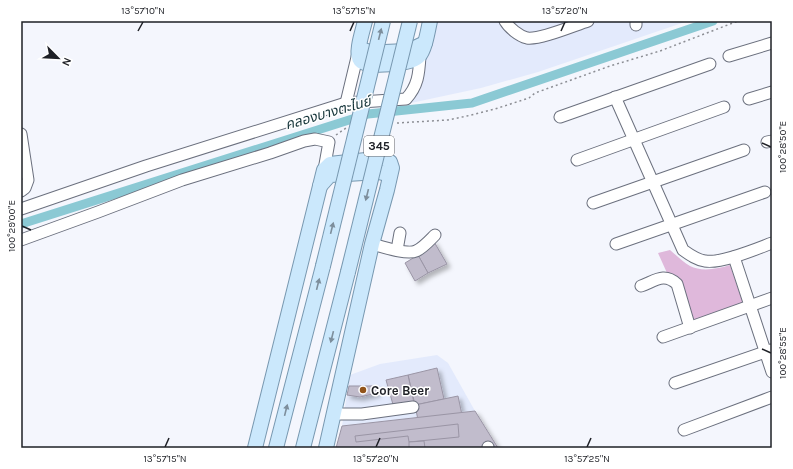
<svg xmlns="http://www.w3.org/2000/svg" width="793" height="469" viewBox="0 0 793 469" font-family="Karla,'Noto Sans Thai',sans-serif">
	<defs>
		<filter id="shadow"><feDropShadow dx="3.5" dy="3.5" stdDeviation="2" flood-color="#0004"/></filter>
	</defs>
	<rect width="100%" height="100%" fill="#f4f6fd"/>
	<!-- built -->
	<g fill="#e3eafc">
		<path d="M 429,21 L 688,21 L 538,72 L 481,88 L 411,103 L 420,56 Z"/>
		<path d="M 437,355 L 448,363 L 475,411 L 342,426 L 350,375 L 380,364 Z"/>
	</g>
	<!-- green -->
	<path fill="#dfb8db" d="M 670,250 C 676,255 683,262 690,266 C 701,272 718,269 730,265 L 744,306 L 690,324 L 658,253 Z"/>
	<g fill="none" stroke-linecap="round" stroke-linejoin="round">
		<!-- canal -->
		<path stroke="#8bc9d4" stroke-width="9" d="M 21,224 L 368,114 L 472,103 L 713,21"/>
	</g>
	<!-- building -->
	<g fill="#c1bccc" stroke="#9a95a5" filter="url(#shadow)">
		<path d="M 433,240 L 447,264 L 428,273 L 418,255 Z"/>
		<path d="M 418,255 L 428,273 L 415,281 L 405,263 Z"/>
		<path d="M 437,368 L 444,399 L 415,405 L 408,375 Z"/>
		<path d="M 408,375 L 414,403 L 394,408 L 386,380 Z"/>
		<path d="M 349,386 L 377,386 L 377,393 L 360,397 L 347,395 Z"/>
		<path d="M 458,396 L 462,415 L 419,425 L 415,405 Z"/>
		<path d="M 475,411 L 498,448 L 336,448 L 342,426 Z"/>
		<path d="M 458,424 L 459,437 L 409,442 L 408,436 L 356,442 L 355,436 Z"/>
		<path d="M 424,441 L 425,448 L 409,448 L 409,442 Z"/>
	</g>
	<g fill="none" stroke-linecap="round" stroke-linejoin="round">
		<!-- minor casing -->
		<g stroke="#6b707e" stroke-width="13">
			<g id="minor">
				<path d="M 505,21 C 509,28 519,36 527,38 C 540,40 575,25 588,21"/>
				<path d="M 636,21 L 636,25"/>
				<path d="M 729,56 L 772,43"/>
				<path d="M 615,97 L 683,250 C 690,255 697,260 705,261 C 721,264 756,249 772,243"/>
				<path d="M 749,99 L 772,92"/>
				<path d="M 346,103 L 358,53"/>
				<path d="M 560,117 L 710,64"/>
				<path d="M 21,134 L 28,180 L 25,188 L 21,191"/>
				<path d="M 767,142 L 772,141"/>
				<path d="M 577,160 L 724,107"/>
				<path d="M 593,203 L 744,150"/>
				<path d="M 21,209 L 146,166 L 346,103 L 406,99 C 418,86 419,74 420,56"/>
				<path d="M 21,240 L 98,212 L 182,180 L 270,153 L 304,141 L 315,139 L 329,142 L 324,170"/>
				<path d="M 372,244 C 383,247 407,255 416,251 C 423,248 430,240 435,235"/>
				<path d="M 616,244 L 765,192"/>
				<path d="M 397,250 L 400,233"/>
				<path d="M 734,257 L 772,372"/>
				<path d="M 641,286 C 655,281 664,272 677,284 L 690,328"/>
				<path d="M 663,337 L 772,298"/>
				<path d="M 675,383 L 771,350"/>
				<path d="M 333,414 L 362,414 L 413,407"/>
				<path d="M 684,430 L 772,397"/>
				<path d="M 488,447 L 488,448"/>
			</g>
		</g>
		<!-- major casing -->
		<g stroke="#7898b0" stroke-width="16">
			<g id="major">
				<path d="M 365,21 C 363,30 355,53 360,60 C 366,69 413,64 419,56 C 425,50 428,30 430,21"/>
				<path d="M 364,50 L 366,51 C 385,53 408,53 425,43"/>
				<path d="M 320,186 L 328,177 L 331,175 L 379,172 L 383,173"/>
				<path d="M 255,448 L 324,170 L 330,164 L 384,158 L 390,162 L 392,168 L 387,190 L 372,244 L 326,448"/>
				<path d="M 276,448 L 323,266"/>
				<path d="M 303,448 L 348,272"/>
			</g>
		</g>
		<!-- path -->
		<g stroke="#8c8e94" stroke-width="1.5" stroke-dasharray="2 3" stroke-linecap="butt">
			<path d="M 397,123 L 448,120 L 467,116 L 495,109 L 529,98 L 535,93 L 610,66 L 660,51 L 738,21"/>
			<path d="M 336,135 L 346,128"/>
		</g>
		<!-- minor -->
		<use href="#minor" stroke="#fff" stroke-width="11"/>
		<!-- major -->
		<use href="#major" stroke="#cbe8fc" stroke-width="14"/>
		<!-- major-bridge casing -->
		<g stroke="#7898b0" stroke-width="16" stroke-linecap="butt">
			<g id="major-bridge">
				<path d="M 323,266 L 383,21"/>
				<path d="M 348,272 L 410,21"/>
			</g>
		</g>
		<!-- major-bridge -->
		<use href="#major-bridge" stroke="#cbe8fc" stroke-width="14"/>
	</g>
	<!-- one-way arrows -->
	<defs><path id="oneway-solid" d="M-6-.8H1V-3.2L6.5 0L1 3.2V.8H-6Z"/></defs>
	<g fill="#7d8e9c">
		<use href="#oneway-solid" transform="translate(380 34) rotate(-76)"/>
		<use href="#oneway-solid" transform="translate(367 195) rotate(104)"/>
		<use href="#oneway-solid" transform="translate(332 228) rotate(-76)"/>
		<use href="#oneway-solid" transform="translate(318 284) rotate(-76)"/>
		<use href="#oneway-solid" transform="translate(332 337) rotate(104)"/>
		<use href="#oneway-solid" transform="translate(286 410) rotate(-76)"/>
	</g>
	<!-- ticks -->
	<path fill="none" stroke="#1e2026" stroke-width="1.5" d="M 138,31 L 143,22M 350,31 L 354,22M 561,31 L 565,22M 762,143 L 771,147M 22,226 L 31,230M 762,349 L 771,353M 165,447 L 169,438M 376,447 L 380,438M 587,447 L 591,438"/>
	<!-- markers -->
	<circle fill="#92541a" stroke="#fff" stroke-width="1.5" cx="363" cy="390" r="4"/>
	<g text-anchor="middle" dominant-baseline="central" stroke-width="3" stroke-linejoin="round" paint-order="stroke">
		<!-- shield labels -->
		<rect fill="#fff" stroke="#626367" stroke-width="1" x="364" y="136" width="30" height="20" rx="3"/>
		<g font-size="12" font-weight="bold" fill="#1e2026">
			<text x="379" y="146">345</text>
		</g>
		<!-- poi labels -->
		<g font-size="13" font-weight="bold" fill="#1e2026" stroke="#fff" text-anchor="start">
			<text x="371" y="390">Core Beer</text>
		</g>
		<!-- water labels -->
		<g font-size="14" font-style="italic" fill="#16353a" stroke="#fff">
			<text transform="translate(328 113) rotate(-16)">คลองบางตะไนย์</text>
		</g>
	</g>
	<!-- border -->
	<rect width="793" height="469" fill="none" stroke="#ffffff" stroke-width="44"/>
	<!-- north arrow -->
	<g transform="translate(58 58) rotate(114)" stroke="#ffffff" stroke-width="3" paint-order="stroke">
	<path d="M0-3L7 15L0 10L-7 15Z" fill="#1e2026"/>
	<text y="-6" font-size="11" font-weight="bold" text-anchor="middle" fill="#1e2026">N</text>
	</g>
	<rect x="22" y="22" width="749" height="425" fill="none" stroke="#1e2026" stroke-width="1.5"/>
	<g font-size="10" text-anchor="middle" fill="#1e2026">
		<text x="143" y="14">13°57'10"N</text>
		<text x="354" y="14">13°57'15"N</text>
		<text x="565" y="14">13°57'20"N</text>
		<text transform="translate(782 147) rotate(-90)" y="4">100°28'50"E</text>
		<text transform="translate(11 226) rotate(-90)" y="4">100°29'00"E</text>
		<text transform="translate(782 353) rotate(-90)" y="4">100°28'55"E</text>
		<text x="165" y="462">13°57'15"N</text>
		<text x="376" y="462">13°57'20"N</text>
		<text x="587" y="462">13°57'25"N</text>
	</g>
</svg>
